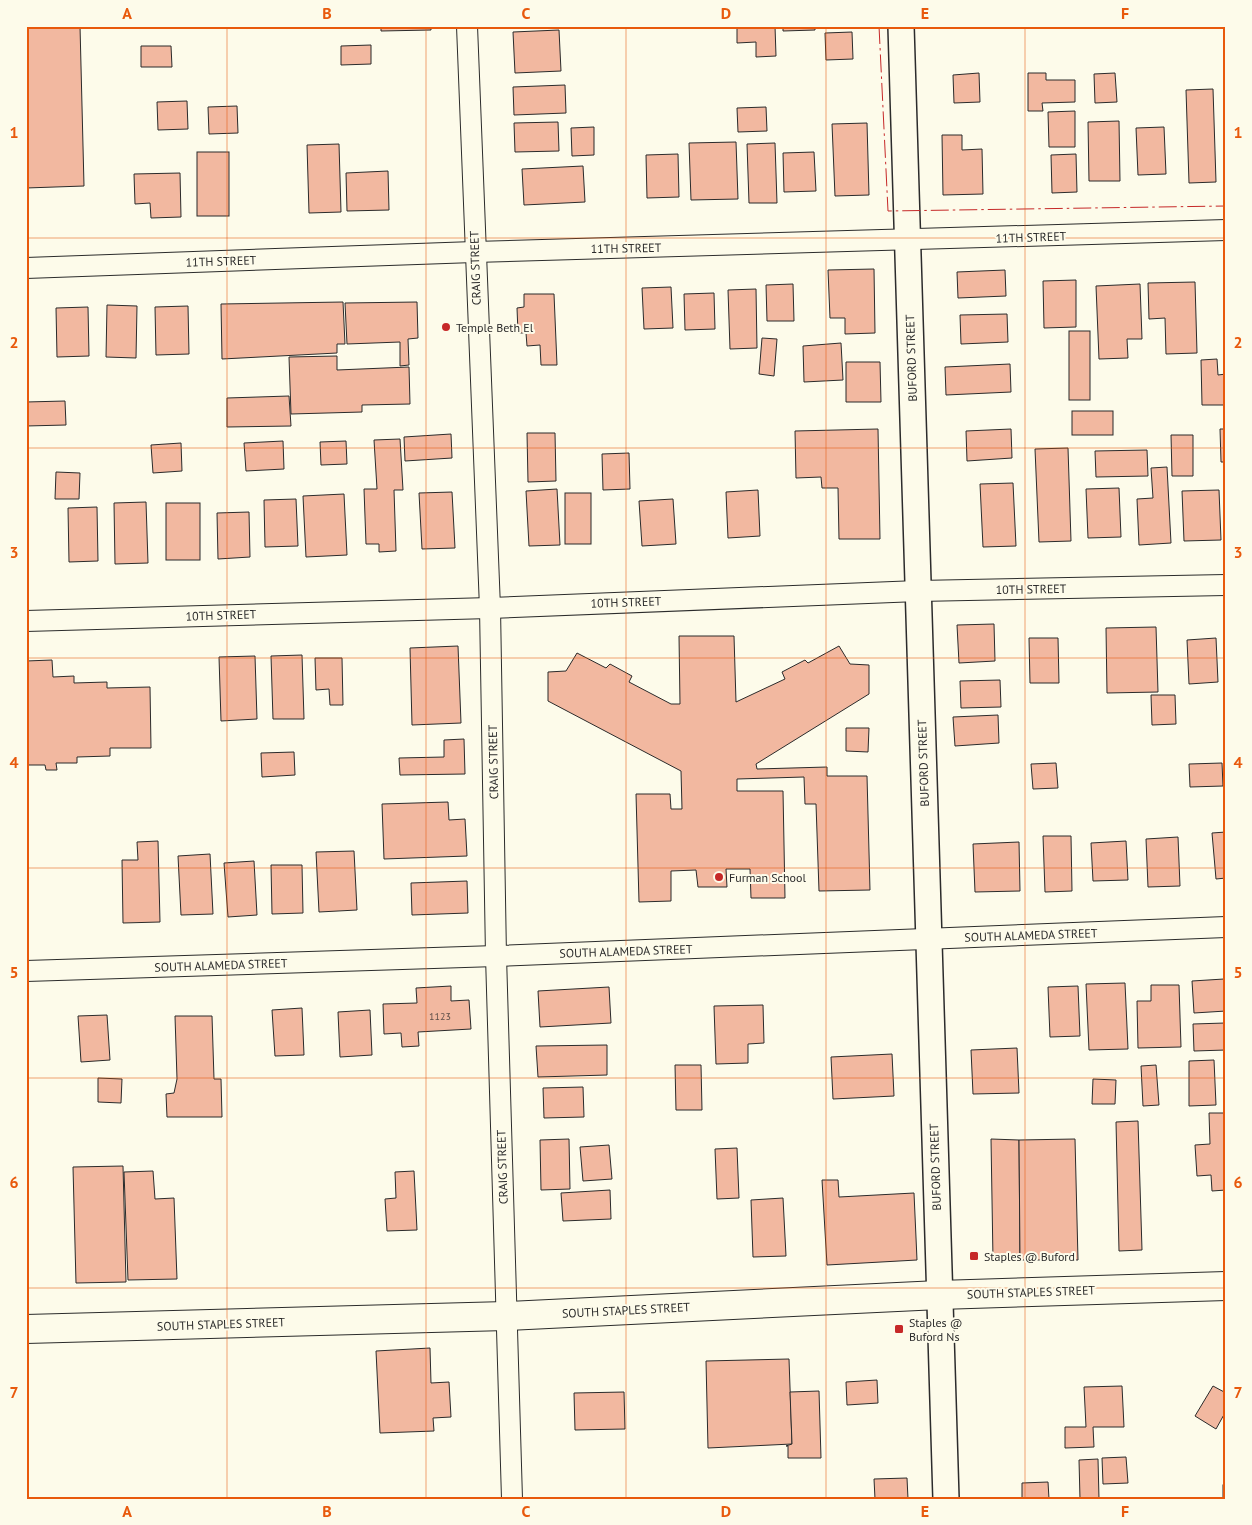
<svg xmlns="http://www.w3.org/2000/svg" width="1252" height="1525" viewBox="0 0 1252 1525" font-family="'PT Sans',sans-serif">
	<rect width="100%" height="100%" fill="#fdfbea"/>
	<!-- building -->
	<g fill="#f2b8a0" stroke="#2b2b2b">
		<path d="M 26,26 L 80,26 L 84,186 L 26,188 Z"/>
		<path d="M 381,26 L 431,26 L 431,30 L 381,31 Z"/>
		<path d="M 737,26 L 775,26 L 776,56 L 756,57 L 756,42 L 737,43 Z"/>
		<path d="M 783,26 L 815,26 L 815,30 L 783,31 Z"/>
		<path d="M 559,30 L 561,71 L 515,73 L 513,32 Z"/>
		<path d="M 852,32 L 853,59 L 826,60 L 825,33 Z"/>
		<path d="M 371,45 L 371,64 L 341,65 L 341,46 Z"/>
		<path d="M 141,46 L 171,46 L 172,67 L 141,67 Z"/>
		<path d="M 979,73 L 980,102 L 954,103 L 953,75 Z"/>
		<path d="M 1028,73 L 1046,73 L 1046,80 L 1075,80 L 1075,102 L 1042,103 L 1043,111 L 1028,111 Z"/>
		<path d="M 1115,73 L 1117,102 L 1095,103 L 1094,74 Z"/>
		<path d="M 565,85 L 566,113 L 514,115 L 513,87 Z"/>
		<path d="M 1213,89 L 1216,182 L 1189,183 L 1186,90 Z"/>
		<path d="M 187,101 L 188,129 L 158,130 L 157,102 Z"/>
		<path d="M 237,106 L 238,133 L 209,134 L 208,107 Z"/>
		<path d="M 766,107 L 767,131 L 738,132 L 737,108 Z"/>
		<path d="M 1075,111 L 1075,147 L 1049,147 L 1048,112 Z"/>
		<path d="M 1119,121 L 1120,181 L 1089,181 L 1088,122 Z"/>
		<path d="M 558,122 L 559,151 L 515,152 L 514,123 Z"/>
		<path d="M 867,123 L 869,195 L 835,196 L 832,124 Z"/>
		<path d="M 594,127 L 594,155 L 572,156 L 571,128 Z"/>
		<path d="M 1164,127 L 1166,174 L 1138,175 L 1136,128 Z"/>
		<path d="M 942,135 L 962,135 L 962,150 L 982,149 L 983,194 L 943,195 Z"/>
		<path d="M 736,142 L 738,199 L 691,200 L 689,143 Z"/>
		<path d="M 775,143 L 777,203 L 749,203 L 747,144 Z"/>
		<path d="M 339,144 L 341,212 L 309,213 L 307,145 Z"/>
		<rect x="197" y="152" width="32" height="64"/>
		<path d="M 814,152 L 816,191 L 784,192 L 783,153 Z"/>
		<path d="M 678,154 L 679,197 L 647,198 L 646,155 Z"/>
		<path d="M 1076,154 L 1077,192 L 1052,193 L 1051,155 Z"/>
		<path d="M 583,166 L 585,202 L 524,205 L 522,169 Z"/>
		<path d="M 388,171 L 389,210 L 347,211 L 346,173 Z"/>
		<path d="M 180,173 L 181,217 L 151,218 L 150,203 L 135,204 L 134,174 Z"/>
		<path d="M 874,269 L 875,333 L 845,334 L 845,318 L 830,318 L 828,270 Z"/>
		<path d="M 1005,270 L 1006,296 L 958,298 L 957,272 Z"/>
		<path d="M 1076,280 L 1076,327 L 1044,328 L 1043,281 Z"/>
		<path d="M 1195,282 L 1197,353 L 1166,354 L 1165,318 L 1149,319 L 1148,283 Z"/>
		<path d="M 793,284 L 794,321 L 767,321 L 766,285 Z"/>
		<path d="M 1140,284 L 1142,339 L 1127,339 L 1128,358 L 1099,359 L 1096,286 Z"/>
		<path d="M 671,287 L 673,328 L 644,329 L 642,288 Z"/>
		<path d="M 756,289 L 757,348 L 730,349 L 728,290 Z"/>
		<path d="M 714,293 L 715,329 L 685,330 L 684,294 Z"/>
		<path d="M 524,294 L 554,294 L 557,365 L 541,365 L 540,345 L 527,346 L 526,333 L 518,333 L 517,308 L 524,307 Z"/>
		<path d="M 343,302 L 345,344 L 337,344 L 337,353 L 222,359 L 221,304 Z"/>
		<path d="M 417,302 L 418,338 L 408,339 L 409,365 L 400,366 L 400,342 L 347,344 L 345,303 Z"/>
		<path d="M 107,305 L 137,306 L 136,358 L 106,357 Z"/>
		<path d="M 188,306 L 189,354 L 156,355 L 155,307 Z"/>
		<path d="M 88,307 L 89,356 L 57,357 L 56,308 Z"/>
		<path d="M 1007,314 L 1008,342 L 961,344 L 960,315 Z"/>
		<rect x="1069" y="331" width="21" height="69"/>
		<path d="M 762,338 L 777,339 L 774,376 L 759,374 Z"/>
		<path d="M 841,343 L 843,380 L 804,382 L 803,346 Z"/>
		<path d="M 337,356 L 337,370 L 409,367 L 410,404 L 362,405 L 362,412 L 291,414 L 289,357 Z"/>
		<path d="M 1217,359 L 1218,375 L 1226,374 L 1226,405 L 1202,405 L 1201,360 Z"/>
		<path d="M 846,362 L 880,362 L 881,402 L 846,402 Z"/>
		<path d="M 1010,364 L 1011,392 L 946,395 L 945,367 Z"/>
		<path d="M 289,396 L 291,426 L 227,427 L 227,398 Z"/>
		<path d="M 65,401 L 66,425 L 26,426 L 26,402 Z"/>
		<rect x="1072" y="411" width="41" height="24"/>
		<path d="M 878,429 L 880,539 L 839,539 L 838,488 L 822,488 L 821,477 L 796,478 L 795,431 Z"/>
		<path d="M 1011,429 L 1012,458 L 967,461 L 966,431 Z"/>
		<path d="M 1220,429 L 1226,429 L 1226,462 L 1221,462 Z"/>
		<path d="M 527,433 L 555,433 L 556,481 L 528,482 Z"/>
		<path d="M 451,434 L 452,458 L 405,461 L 404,437 Z"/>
		<path d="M 1171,435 L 1193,435 L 1193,476 L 1172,476 Z"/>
		<path d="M 400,439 L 403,490 L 394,490 L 396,551 L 379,552 L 379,544 L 366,544 L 364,489 L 377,489 L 374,440 Z"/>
		<path d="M 283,441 L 284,469 L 246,471 L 244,443 Z"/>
		<path d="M 346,441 L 347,464 L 321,465 L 320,442 Z"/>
		<path d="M 181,443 L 182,471 L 153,473 L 151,445 Z"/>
		<path d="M 1068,448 L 1071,541 L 1039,542 L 1035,449 Z"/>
		<path d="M 1147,450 L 1148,476 L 1096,477 L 1095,451 Z"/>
		<path d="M 629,453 L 630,489 L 603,490 L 602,454 Z"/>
		<path d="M 1167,467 L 1171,543 L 1139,545 L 1137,499 L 1153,498 L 1151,468 Z"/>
		<path d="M 56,472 L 80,473 L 79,499 L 55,499 Z"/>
		<path d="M 1013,483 L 1016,546 L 983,547 L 980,484 Z"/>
		<path d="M 1119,488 L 1121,537 L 1088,538 L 1086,489 Z"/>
		<path d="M 557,489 L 560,545 L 529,546 L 526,491 Z"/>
		<path d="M 758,490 L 760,536 L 728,538 L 726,492 Z"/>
		<path d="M 1219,490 L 1221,540 L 1184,541 L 1182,491 Z"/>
		<path d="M 452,492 L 455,548 L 422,549 L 419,493 Z"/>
		<rect x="565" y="493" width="26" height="51"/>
		<path d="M 344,494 L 347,555 L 306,557 L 303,496 Z"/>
		<path d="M 296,499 L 298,546 L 265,547 L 264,500 Z"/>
		<path d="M 673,499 L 676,544 L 642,546 L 639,501 Z"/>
		<path d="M 146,502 L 148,563 L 115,564 L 114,503 Z"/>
		<rect x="166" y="503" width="34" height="57"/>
		<path d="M 97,507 L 98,561 L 69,562 L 68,508 Z"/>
		<path d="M 249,512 L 250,557 L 218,559 L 217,513 Z"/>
		<path d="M 994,624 L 995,661 L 959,663 L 957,625 Z"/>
		<path d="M 1156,627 L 1158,692 L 1107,693 L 1106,628 Z"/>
		<path d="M 679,636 L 734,636 L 736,702 L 785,679 L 782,672 L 805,660 L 808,663 L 839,646 L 850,664 L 869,665 L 869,694 L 756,764 L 757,769 L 827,767 L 827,776 L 867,776 L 870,890 L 819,891 L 816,804 L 805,804 L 804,777 L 737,779 L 737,791 L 783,791 L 785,898 L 751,898 L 750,869 L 726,869 L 727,887 L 698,887 L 696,870 L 671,871 L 671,901 L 639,902 L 636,794 L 670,794 L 671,809 L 682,809 L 681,771 L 548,701 L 548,672 L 566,671 L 577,653 L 606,668 L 610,664 L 632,676 L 629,682 L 671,704 L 680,704 Z"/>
		<path d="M 1029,638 L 1058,638 L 1059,683 L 1030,683 Z"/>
		<path d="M 1216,638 L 1218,682 L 1189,684 L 1187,640 Z"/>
		<path d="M 458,646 L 461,723 L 412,725 L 410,648 Z"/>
		<path d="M 302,655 L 304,719 L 273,719 L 271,656 Z"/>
		<path d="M 255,656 L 257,719 L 221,721 L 219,657 Z"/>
		<path d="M 315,658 L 342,658 L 343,705 L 330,705 L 329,689 L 316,690 Z"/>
		<path d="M 52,660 L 53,677 L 74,676 L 74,683 L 107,682 L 107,688 L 150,687 L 151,748 L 110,748 L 110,756 L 77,757 L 77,763 L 56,763 L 57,770 L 46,770 L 45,765 L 26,765 L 26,661 Z"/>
		<path d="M 1000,680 L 1001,707 L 961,708 L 960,681 Z"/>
		<path d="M 1151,695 L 1175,695 L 1176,724 L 1152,725 Z"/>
		<path d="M 998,715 L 999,743 L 955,746 L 953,717 Z"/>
		<path d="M 846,728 L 869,728 L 868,752 L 846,751 Z"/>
		<path d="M 464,739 L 465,774 L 400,775 L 399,758 L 444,757 L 444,740 Z"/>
		<path d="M 294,752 L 295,775 L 262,777 L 261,753 Z"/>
		<path d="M 1056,763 L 1058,788 L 1033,789 L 1031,764 Z"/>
		<path d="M 1222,763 L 1223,786 L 1190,787 L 1189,764 Z"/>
		<path d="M 448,802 L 449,820 L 465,819 L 467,856 L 384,859 L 382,804 Z"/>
		<path d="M 1226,832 L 1226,878 L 1216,879 L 1212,833 Z"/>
		<path d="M 1043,836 L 1071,836 L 1072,891 L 1045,892 Z"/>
		<path d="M 1178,837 L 1180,886 L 1148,887 L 1146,839 Z"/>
		<path d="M 158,841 L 160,922 L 123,923 L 122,860 L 138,860 L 137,842 Z"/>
		<path d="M 1126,841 L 1128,880 L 1093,881 L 1091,843 Z"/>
		<path d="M 1019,842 L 1020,891 L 975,892 L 973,844 Z"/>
		<path d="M 354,851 L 357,910 L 319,912 L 316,852 Z"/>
		<path d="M 210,854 L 213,914 L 181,915 L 178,856 Z"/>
		<path d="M 254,861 L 257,915 L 228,917 L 224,863 Z"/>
		<path d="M 271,865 L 302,865 L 303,913 L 272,914 Z"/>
		<path d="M 467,881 L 468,913 L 412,915 L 411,883 Z"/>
		<path d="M 1224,979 L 1226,1011 L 1194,1013 L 1192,981 Z"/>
		<path d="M 1125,983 L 1128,1049 L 1089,1050 L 1086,984 Z"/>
		<path d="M 1151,985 L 1179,985 L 1181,1047 L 1138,1048 L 1137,1001 L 1151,1001 Z"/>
		<path d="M 451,986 L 451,1001 L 469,1000 L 471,1029 L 418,1032 L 419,1046 L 402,1047 L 401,1033 L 384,1034 L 383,1004 L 417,1003 L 416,988 Z"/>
		<path d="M 1078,986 L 1080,1036 L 1050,1037 L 1048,987 Z"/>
		<path d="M 609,987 L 611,1023 L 540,1027 L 538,991 Z"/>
		<path d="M 763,1005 L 764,1043 L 748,1044 L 748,1063 L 716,1064 L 714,1006 Z"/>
		<path d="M 302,1008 L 304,1055 L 275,1056 L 272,1010 Z"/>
		<path d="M 370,1010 L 372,1055 L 340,1057 L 338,1012 Z"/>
		<path d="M 107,1015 L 110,1060 L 81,1062 L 78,1016 Z"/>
		<path d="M 175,1016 L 212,1016 L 214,1079 L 221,1079 L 222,1117 L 167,1117 L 166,1094 L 174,1093 L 177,1079 Z"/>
		<path d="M 1225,1023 L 1226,1050 L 1194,1051 L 1193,1024 Z"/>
		<path d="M 607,1045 L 607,1075 L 538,1077 L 536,1046 Z"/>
		<path d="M 1017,1048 L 1019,1093 L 973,1094 L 971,1050 Z"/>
		<path d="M 892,1054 L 894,1096 L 833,1099 L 831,1057 Z"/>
		<path d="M 1214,1060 L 1216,1105 L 1189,1106 L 1189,1061 Z"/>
		<path d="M 675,1065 L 701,1065 L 702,1110 L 676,1110 Z"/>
		<path d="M 1156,1065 L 1159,1105 L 1143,1106 L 1141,1066 Z"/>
		<path d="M 98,1078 L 122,1079 L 121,1103 L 98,1102 Z"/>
		<path d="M 1093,1079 L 1116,1080 L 1115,1104 L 1092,1104 Z"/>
		<path d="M 583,1087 L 584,1117 L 544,1118 L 543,1088 Z"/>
		<path d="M 1209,1113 L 1226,1113 L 1226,1190 L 1212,1191 L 1211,1175 L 1197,1176 L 1195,1145 L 1210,1144 Z"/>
		<path d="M 1138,1121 L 1142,1250 L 1119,1251 L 1116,1122 Z"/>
		<path d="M 569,1139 L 570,1189 L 541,1190 L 540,1140 Z"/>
		<path d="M 991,1139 L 1019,1140 L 1020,1260 L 993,1260 Z"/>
		<path d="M 1075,1139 L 1078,1260 L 1020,1260 L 1019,1140 Z"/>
		<path d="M 609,1145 L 612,1179 L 583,1181 L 580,1147 Z"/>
		<path d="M 737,1148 L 739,1198 L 717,1199 L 715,1149 Z"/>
		<path d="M 123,1166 L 126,1282 L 76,1283 L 73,1167 Z"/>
		<path d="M 153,1171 L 155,1199 L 174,1198 L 177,1279 L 128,1280 L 124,1172 Z"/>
		<path d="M 414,1171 L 417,1230 L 387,1231 L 385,1199 L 396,1198 L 395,1172 Z"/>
		<path d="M 822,1180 L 838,1180 L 839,1197 L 914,1193 L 917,1260 L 827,1265 Z"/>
		<path d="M 610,1190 L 611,1219 L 563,1221 L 561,1193 Z"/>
		<path d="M 783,1198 L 786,1256 L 753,1257 L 751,1200 Z"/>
		<path d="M 430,1348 L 431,1383 L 449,1382 L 451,1417 L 433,1418 L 434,1431 L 380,1433 L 376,1351 Z"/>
		<path d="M 789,1359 L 792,1444 L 708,1448 L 706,1361 Z"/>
		<path d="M 877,1380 L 878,1403 L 847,1405 L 846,1382 Z"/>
		<path d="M 1122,1386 L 1124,1427 L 1093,1427 L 1094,1447 L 1065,1448 L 1065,1427 L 1086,1427 L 1084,1387 Z"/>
		<path d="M 1213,1386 L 1226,1393 L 1226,1411 L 1216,1429 L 1195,1416 Z"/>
		<path d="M 819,1391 L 821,1458 L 788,1458 L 788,1446 L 786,1446 L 792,1444 L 790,1392 Z"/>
		<path d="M 624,1392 L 625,1429 L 575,1430 L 574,1393 Z"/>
		<path d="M 1126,1457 L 1128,1483 L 1103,1484 L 1102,1458 Z"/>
		<path d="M 1098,1459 L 1099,1499 L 1080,1499 L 1079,1460 Z"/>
		<path d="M 907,1478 L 908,1499 L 875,1499 L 874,1479 Z"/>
		<path d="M 1048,1482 L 1049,1499 L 1022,1499 L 1022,1483 Z"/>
		<rect x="1223" y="1485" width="3" height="14"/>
	</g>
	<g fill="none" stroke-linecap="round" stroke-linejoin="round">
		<!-- minor casing -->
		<g stroke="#2b2b2b" stroke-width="22">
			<g id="minor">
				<path d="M 467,26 L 490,608 L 496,956 L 512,1499"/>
				<path d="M 26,268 L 474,252 L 1226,230"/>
				<path d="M 26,621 L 490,608 L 918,591 L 1226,585"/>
				<path d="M 26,971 L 496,956 L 1226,927"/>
			</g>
		</g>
		<!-- tertiary casing -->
		<g stroke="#2b2b2b" stroke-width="28">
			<path id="tertiary" d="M 901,26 L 946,1499"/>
		</g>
		<!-- primary casing -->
		<g stroke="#2b2b2b" stroke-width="30">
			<path id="primary" d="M 26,1329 L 506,1316 L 939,1295 L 1226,1286"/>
		</g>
		<!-- minor -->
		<use href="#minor" stroke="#fdfbea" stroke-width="20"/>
		<!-- tertiary -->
		<use href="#tertiary" stroke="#fdfbea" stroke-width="25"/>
		<!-- primary -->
		<use href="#primary" stroke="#fdfbea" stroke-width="28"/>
		<!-- power -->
		<path stroke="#c62828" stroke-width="1" stroke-dasharray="18 4 2.5 4" stroke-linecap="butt" d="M 879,26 L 888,211 L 1226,206"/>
	</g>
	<!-- grid -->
	<path fill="none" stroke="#e8590c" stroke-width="1" stroke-opacity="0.55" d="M 227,26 L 227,1499M 426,26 L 426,1499M 626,26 L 626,1499M 826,26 L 826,1499M 1025,26 L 1025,1499M 26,238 L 1226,238M 26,448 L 1226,448M 26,658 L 1226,658M 26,868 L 1226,868M 26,1078 L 1226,1078M 26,1288 L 1226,1288"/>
	<!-- markers -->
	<g fill="#c62828" stroke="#fdfbea" stroke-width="2">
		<circle cx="446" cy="327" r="5"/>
		<circle cx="719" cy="877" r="5"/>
		<rect x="969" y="1251" width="10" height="10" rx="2.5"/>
		<rect x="894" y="1324" width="10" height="10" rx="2.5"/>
	</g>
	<g text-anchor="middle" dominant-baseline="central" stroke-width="4" stroke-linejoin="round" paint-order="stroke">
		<!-- number labels -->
		<g font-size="10" fill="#5d4e48">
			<text x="440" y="1016">1123</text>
		</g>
		<!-- street labels -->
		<g font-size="12" fill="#2b2b2b" stroke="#fdfbea">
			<text transform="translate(1031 237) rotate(-2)">11TH STREET</text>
			<text transform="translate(626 248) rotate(-1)">11TH STREET</text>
			<text transform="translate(221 261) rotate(-2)">11TH STREET</text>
			<text transform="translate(475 268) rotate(-92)">CRAIG STREET</text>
			<text transform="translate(911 358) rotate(-92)">BUFORD STREET</text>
			<text transform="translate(1031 589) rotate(-1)">10TH STREET</text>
			<text transform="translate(626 602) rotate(-2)">10TH STREET</text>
			<text transform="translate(221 615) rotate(-2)">10TH STREET</text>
			<text transform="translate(493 762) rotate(-91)">CRAIG STREET</text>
			<text transform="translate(923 763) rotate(-92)">BUFORD STREET</text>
			<text transform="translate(1031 935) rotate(-2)">SOUTH ALAMEDA STREET</text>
			<text transform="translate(626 951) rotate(-2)">SOUTH ALAMEDA STREET</text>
			<text transform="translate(221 965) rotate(-2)">SOUTH ALAMEDA STREET</text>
			<text transform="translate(502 1167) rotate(-92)">CRAIG STREET</text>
			<text transform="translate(935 1167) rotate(-92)">BUFORD STREET</text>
			<text transform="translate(1031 1292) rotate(-2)">SOUTH STAPLES STREET</text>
			<text transform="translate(626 1310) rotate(-3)">SOUTH STAPLES STREET</text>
			<text transform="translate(221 1324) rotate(-2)">SOUTH STAPLES STREET</text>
		</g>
		<!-- poi labels -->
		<g font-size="12" fill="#2b2b2b" stroke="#fdfbea" text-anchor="start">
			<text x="456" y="327">Temple Beth El</text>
			<text x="729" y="877">Furman School</text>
			<text x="984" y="1256">Staples @ Buford</text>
			<text x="909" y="1322">Staples @<tspan x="909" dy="14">Buford Ns</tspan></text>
		</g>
	</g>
	<!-- border -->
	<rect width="1252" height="1525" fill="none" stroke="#fdfbea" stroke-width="55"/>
	<rect x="28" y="28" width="1196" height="1470" fill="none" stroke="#e8590c" stroke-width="2"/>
	<g font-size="16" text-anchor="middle" font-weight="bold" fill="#e8590c">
		<text x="127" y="19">A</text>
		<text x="327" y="19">B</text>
		<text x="526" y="19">C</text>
		<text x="726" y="19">D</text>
		<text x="925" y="19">E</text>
		<text x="1125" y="19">F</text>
		<text x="14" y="138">1</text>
		<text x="1238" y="138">1</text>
		<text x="14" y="348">2</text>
		<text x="1238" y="348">2</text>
		<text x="14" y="558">3</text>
		<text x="1238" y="558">3</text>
		<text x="14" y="768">4</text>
		<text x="1238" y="768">4</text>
		<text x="14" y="978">5</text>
		<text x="1238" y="978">5</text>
		<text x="14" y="1188">6</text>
		<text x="1238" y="1188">6</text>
		<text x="14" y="1398">7</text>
		<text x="1238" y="1398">7</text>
		<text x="127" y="1517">A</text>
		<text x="327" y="1517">B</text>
		<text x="526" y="1517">C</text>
		<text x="726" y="1517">D</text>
		<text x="925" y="1517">E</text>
		<text x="1125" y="1517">F</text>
	</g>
</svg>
